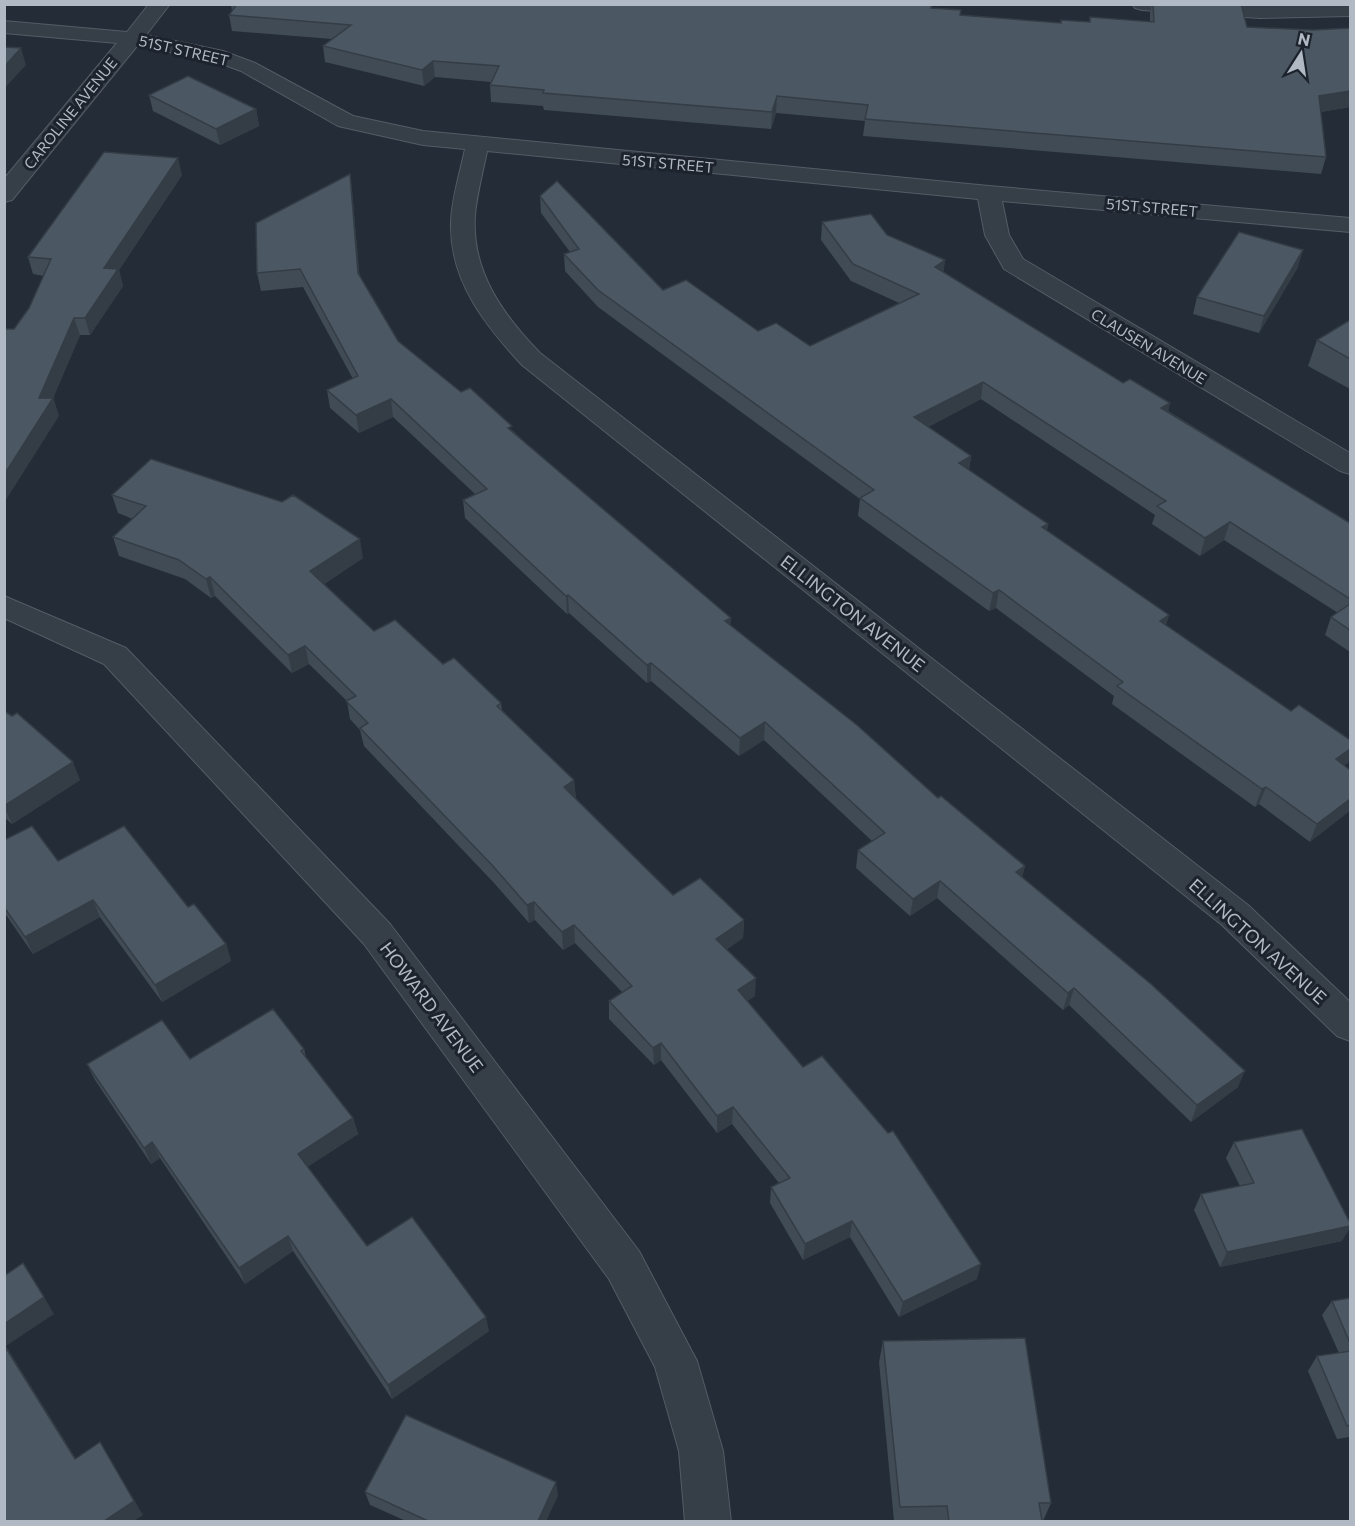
<svg xmlns="http://www.w3.org/2000/svg" width="1355" height="1526" viewBox="0 0 1355 1526" font-family="Commissioner,sans-serif">
	<rect width="100%" height="100%" fill="#232c37"/>
	<g fill="none" stroke-linecap="round" stroke-linejoin="round">
		<!-- minor casing -->
		<g stroke="#545c66" stroke-width="2">
			<g id="minor">
				<path d="M 149,4 L 170,4 L 146,35 L 223,51 L 255,63 L 353,116 L 423,131 L 989,186 L 1350,218 L 1350,232 L 1002,201 L 1009,235 L 1023,259 L 1350,453 L 1350,474 L 1340,471 L 1004,269 L 985,235 L 978,199 L 487,151 C 483,172 477,193 475,215 C 471,271 503,315 540,353 L 1248,905 L 1350,1002 L 1350,1041 L 1337,1036 L 1222,925 L 522,365 C 485,325 449,280 451,222 C 452,197 460,173 465,149 L 423,145 L 338,126 L 241,71 L 211,60 L 137,46 L 12,200 L 4,202 L 4,179 L 117,43 L 4,33 L 4,21 L 127,32 Z"/>
				<path d="M 1132,4 L 1350,4 L 1350,16 L 1260,18 L 1142,10 L 1135,8 Z"/>
				<path d="M 4,596 L 126,648 L 390,924 L 639,1251 L 697,1361 L 723,1451 L 731,1522 L 685,1522 L 679,1451 L 655,1367 L 609,1279 L 364,944 L 104,664 L 4,618 Z"/>
			</g>
		</g>
		<!-- minor -->
		<use href="#minor" fill="#363e48" fill-rule="evenodd"/>
	</g>
	<!-- wall -->
	<g fill="#404b55">
		<path d="M 231,4 L 932,4 L 931,8 L 960,15 L 1060,23 L 1089,22 L 1090,17 L 1150,22 L 1150,13 L 1152,4 L 1241,4 L 1247,27 L 1313,30 L 1350,28 L 1350,107 L 1321,112 L 1326,157 L 1321,174 L 863,136 L 865,121 L 776,113 L 771,129 L 544,110 L 543,106 L 491,102 L 490,85 L 491,82 L 435,77 L 424,86 L 325,62 L 323,46 L 332,39 L 232,31 L 229,15 L 232,11 Z"/>
		<path d="M 149,95 L 256,109 L 259,126 L 220,145 L 153,111 Z"/>
		<path d="M 350,174 L 352,191 L 359,275 L 398,341 L 461,392 L 513,431 L 730,626 L 938,798 L 1025,866 L 1022,877 L 1238,1087 L 1191,1122 L 1069,1005 L 1063,1010 L 937,898 L 910,916 L 856,868 L 858,850 L 872,841 L 764,740 L 739,756 L 651,681 L 647,683 L 569,613 L 567,614 L 465,518 L 463,500 L 475,494 L 393,417 L 359,433 L 330,408 L 327,390 L 353,379 L 303,287 L 261,291 L 257,273 Z"/>
		<path d="M 182,175 L 119,270 L 123,286 L 90,335 L 80,335 L 53,398 L 59,416 L 14,329 L 29,308 L 44,276 L 33,274 L 28,257 Z"/>
		<path d="M 540,196 L 663,290 L 758,331 L 810,346 L 899,303 L 851,281 L 821,240 L 822,222 L 887,235 L 945,260 L 943,272 L 1123,383 L 1170,403 L 1168,411 L 1350,523 L 1350,652 L 1325,635 L 1331,617 L 1338,613 L 1224,540 L 1200,556 L 1152,524 L 1155,515 L 981,399 L 928,427 L 971,456 L 969,470 L 1048,524 L 1047,531 L 1169,615 L 1166,625 L 1349,762 L 1344,765 L 1310,842 L 1259,804 L 1255,807 L 1112,704 L 1114,696 L 996,608 L 989,611 L 858,516 L 860,499 L 598,307 L 565,271 L 564,254 L 570,252 L 541,213 Z"/>
		<path d="M 1298,267 L 1259,333 L 1193,314 L 1197,297 Z"/>
		<path d="M 1350,320 L 1350,389 L 1308,366 L 1317,340 Z"/>
		<path d="M 112,495 L 363,558 L 324,584 L 374,631 L 443,664 L 501,703 L 502,710 L 574,780 L 576,799 L 673,895 L 744,920 L 743,938 L 727,949 L 755,996 L 747,1001 L 977,1279 L 899,1317 L 850,1237 L 803,1260 L 770,1203 L 771,1187 L 779,1183 L 732,1124 L 717,1133 L 661,1060 L 654,1065 L 609,1019 L 609,1001 L 622,992 L 575,943 L 563,950 L 535,920 L 529,923 L 494,883 L 364,746 L 360,730 L 350,719 L 347,701 L 309,664 L 292,673 L 215,596 L 211,598 L 185,579 L 119,556 L 113,537 L 133,519 L 118,513 Z"/>
		<path d="M 4,711 L 80,780 L 12,824 L 4,817 Z"/>
		<path d="M 4,840 L 58,861 L 226,944 L 231,961 L 162,1002 L 100,917 L 33,954 L 4,912 Z"/>
		<path d="M 304,1049 L 306,1057 L 353,1118 L 358,1134 L 307,1167 L 367,1246 L 489,1331 L 392,1399 L 293,1251 L 245,1284 L 160,1158 L 151,1164 L 95,1080 L 87,1064 L 190,1059 Z"/>
		<path d="M 1234,1142 L 1342,1241 L 1220,1267 L 1194,1210 L 1201,1194 L 1240,1186 L 1226,1158 Z"/>
		<path d="M 1350,1298 L 1350,1437 L 1337,1439 L 1308,1371 L 1317,1356 L 1339,1353 L 1322,1315 L 1332,1301 Z"/>
		<path d="M 883,1341 L 1051,1503 L 1043,1521 L 894,1521 L 879,1362 Z"/>
		<path d="M 365,1492 L 558,1495 L 546,1521 L 406,1521 L 370,1505 Z"/>
	</g>
	<!-- shaded-wall -->
	<g fill="#343d45">
		<path d="M 21,48 L 26,65 L 4,89 L 4,67 Z"/>
		<path d="M 433,61 L 435,77 L 424,86 L 422,70 Z"/>
		<path d="M 1350,91 L 1350,107 L 1314,113 L 1319,96 Z"/>
		<path d="M 777,96 L 776,113 L 771,129 L 772,112 Z"/>
		<path d="M 256,109 L 259,126 L 220,145 L 216,129 Z"/>
		<path d="M 178,158 L 182,175 L 119,270 L 123,286 L 90,335 L 85,318 L 104,268 Z"/>
		<path d="M 350,174 L 352,191 L 361,290 L 358,273 Z"/>
		<path d="M 1303,250 L 1298,267 L 1259,333 L 1264,316 Z"/>
		<path d="M 945,260 L 943,277 L 935,267 Z"/>
		<path d="M 74,318 L 80,335 L 53,398 L 59,416 L 4,503 L 4,475 Z"/>
		<path d="M 983,382 L 981,399 L 912,435 L 914,417 Z"/>
		<path d="M 391,399 L 393,417 L 359,433 L 356,415 Z"/>
		<path d="M 1170,403 L 1165,420 L 1161,408 Z"/>
		<path d="M 971,456 L 968,474 L 959,463 Z"/>
		<path d="M 1230,522 L 1224,540 L 1200,556 L 1205,538 Z"/>
		<path d="M 1048,524 L 1045,542 L 1042,527 Z"/>
		<path d="M 360,539 L 363,558 L 314,590 L 310,571 Z"/>
		<path d="M 210,577 L 215,596 L 211,598 L 206,579 Z"/>
		<path d="M 999,590 L 996,608 L 989,611 L 993,593 Z"/>
		<path d="M 568,595 L 569,613 L 567,614 L 566,596 Z"/>
		<path d="M 1169,615 L 1164,633 L 1160,621 Z"/>
		<path d="M 731,618 L 730,636 L 725,621 Z"/>
		<path d="M 305,646 L 309,664 L 292,673 L 288,655 Z"/>
		<path d="M 651,663 L 651,681 L 647,683 L 647,665 Z"/>
		<path d="M 765,722 L 764,740 L 739,756 L 740,738 Z"/>
		<path d="M 1350,749 L 1350,758 L 1349,762 L 1328,777 L 1336,759 Z"/>
		<path d="M 73,762 L 80,780 L 12,824 L 4,806 Z"/>
		<path d="M 574,780 L 576,799 L 564,787 Z"/>
		<path d="M 1266,787 L 1259,804 L 1255,807 L 1262,789 Z"/>
		<path d="M 1350,799 L 1350,811 L 1310,842 L 1317,824 Z"/>
		<path d="M 1025,866 L 1021,883 L 1016,872 Z"/>
		<path d="M 940,881 L 937,898 L 910,916 L 913,899 Z"/>
		<path d="M 93,900 L 100,917 L 33,954 L 25,937 Z"/>
		<path d="M 534,902 L 535,920 L 529,923 L 527,905 Z"/>
		<path d="M 744,920 L 743,938 L 716,957 L 716,939 Z"/>
		<path d="M 574,925 L 575,943 L 563,950 L 562,932 Z"/>
		<path d="M 226,944 L 231,961 L 162,1002 L 155,985 Z"/>
		<path d="M 756,978 L 755,996 L 737,1008 L 738,990 Z"/>
		<path d="M 1074,988 L 1069,1005 L 1063,1010 L 1068,993 Z"/>
		<path d="M 661,1043 L 661,1060 L 654,1065 L 653,1048 Z"/>
		<path d="M 1245,1071 L 1238,1087 L 1191,1122 L 1197,1105 Z"/>
		<path d="M 733,1107 L 732,1124 L 717,1133 L 717,1116 Z"/>
		<path d="M 353,1118 L 358,1134 L 303,1170 L 298,1154 Z"/>
		<path d="M 152,1142 L 160,1158 L 151,1164 L 144,1148 Z"/>
		<path d="M 852,1221 L 850,1237 L 803,1260 L 805,1244 Z"/>
		<path d="M 1350,1226 L 1350,1228 L 1342,1241 L 1220,1267 L 1227,1252 Z"/>
		<path d="M 288,1236 L 293,1251 L 245,1284 L 239,1268 Z"/>
		<path d="M 981,1264 L 977,1279 L 899,1317 L 903,1302 Z"/>
		<path d="M 44,1297 L 54,1314 L 6,1346 L 85,1473 L 75,1459 L 4,1345 L 4,1324 Z"/>
		<path d="M 486,1317 L 489,1331 L 392,1399 L 388,1385 Z"/>
		<path d="M 100,1442 L 143,1515 L 134,1521 L 104,1521 Z"/>
		<path d="M 556,1482 L 558,1495 L 546,1521 L 538,1521 Z"/>
	</g>
	<!-- building -->
	<g fill="#4b5763" stroke="#343d45" stroke-width="1.5">
		<path d="M 237,4 L 932,4 L 931,8 L 961,10 L 960,15 L 1061,23 L 1061,20 L 1090,22 L 1090,17 L 1154,22 L 1153,4 L 1241,4 L 1247,27 L 1313,30 L 1350,28 L 1350,91 L 1319,96 L 1326,157 L 865,119 L 868,105 L 777,96 L 772,112 L 543,93 L 544,90 L 490,85 L 499,66 L 433,61 L 422,70 L 323,46 L 351,25 L 229,15 Z"/>
		<path d="M 4,47 L 21,48 L 4,67 Z"/>
		<path d="M 188,76 L 256,109 L 216,129 L 149,95 Z"/>
		<path d="M 104,152 L 178,158 L 104,268 L 118,269 L 85,318 L 74,318 L 39,398 L 53,398 L 4,475 L 4,329 L 14,329 L 29,308 L 51,259 L 28,257 Z"/>
		<path d="M 350,174 L 358,273 L 398,341 L 461,392 L 470,388 L 512,426 L 508,428 L 731,618 L 725,621 L 857,725 L 938,798 L 941,796 L 1025,866 L 1016,872 L 1151,984 L 1245,1071 L 1197,1105 L 1074,988 L 1068,993 L 940,881 L 913,899 L 858,850 L 885,833 L 765,722 L 740,738 L 651,663 L 647,665 L 568,595 L 566,596 L 463,500 L 487,489 L 391,399 L 356,415 L 327,390 L 358,376 L 300,269 L 257,273 L 256,223 Z"/>
		<path d="M 557,181 L 663,290 L 686,280 L 758,331 L 776,323 L 810,346 L 919,294 L 853,264 L 822,222 L 871,214 L 887,235 L 945,260 L 935,267 L 1123,383 L 1130,379 L 1170,403 L 1161,408 L 1350,523 L 1350,599 L 1230,522 L 1205,538 L 1157,506 L 1166,501 L 983,382 L 914,417 L 971,456 L 959,463 L 1048,524 L 1042,527 L 1169,615 L 1160,621 L 1291,711 L 1299,705 L 1350,740 L 1350,749 L 1336,759 L 1350,770 L 1350,799 L 1317,824 L 1266,787 L 1262,789 L 1117,686 L 1123,682 L 999,590 L 993,593 L 860,498 L 874,490 L 598,290 L 564,254 L 579,249 L 540,196 Z"/>
		<path d="M 1239,232 L 1303,250 L 1264,316 L 1197,297 Z"/>
		<path d="M 1350,320 L 1350,359 L 1317,340 Z"/>
		<path d="M 151,459 L 282,502 L 293,495 L 360,539 L 310,571 L 374,631 L 395,620 L 443,664 L 454,658 L 501,703 L 497,706 L 574,780 L 564,787 L 673,895 L 700,878 L 744,920 L 716,939 L 756,978 L 738,990 L 803,1067 L 822,1056 L 888,1133 L 893,1131 L 981,1264 L 903,1302 L 852,1221 L 805,1244 L 771,1187 L 790,1178 L 733,1107 L 717,1116 L 661,1043 L 653,1048 L 609,1001 L 632,986 L 574,925 L 562,932 L 534,902 L 527,905 L 492,865 L 360,728 L 368,723 L 346,701 L 356,696 L 305,646 L 288,655 L 210,577 L 206,579 L 179,560 L 113,537 L 146,506 L 112,495 Z"/>
		<path d="M 1350,604 L 1350,630 L 1331,617 Z"/>
		<path d="M 4,711 L 12,716 L 17,713 L 73,762 L 4,806 Z"/>
		<path d="M 32,826 L 58,861 L 124,826 L 188,907 L 194,904 L 226,944 L 155,985 L 93,900 L 25,937 L 4,907 L 4,840 Z"/>
		<path d="M 273,1009 L 304,1049 L 301,1051 L 353,1118 L 298,1154 L 367,1246 L 412,1217 L 486,1317 L 388,1385 L 288,1236 L 239,1268 L 152,1142 L 144,1148 L 87,1064 L 162,1020 L 190,1059 Z"/>
		<path d="M 1302,1129 L 1350,1223 L 1350,1226 L 1227,1252 L 1201,1194 L 1254,1183 L 1234,1142 Z"/>
		<path d="M 23,1263 L 44,1297 L 4,1324 L 4,1276 Z"/>
		<path d="M 1350,1298 L 1350,1343 L 1332,1301 Z"/>
		<path d="M 1025,1338 L 1051,1503 L 1039,1503 L 1042,1521 L 949,1521 L 947,1506 L 900,1507 L 883,1341 Z"/>
		<path d="M 4,1345 L 75,1459 L 100,1442 L 134,1501 L 104,1521 L 4,1521 Z"/>
		<path d="M 1350,1351 L 1350,1425 L 1347,1426 L 1317,1356 Z"/>
		<path d="M 406,1415 L 556,1482 L 538,1521 L 427,1521 L 428,1521 L 365,1492 Z"/>
	</g>
	<g text-anchor="middle" dominant-baseline="central" stroke-width="6" stroke-linejoin="round" paint-order="stroke">
		<!-- far-street labels -->
		<g font-size="15" fill="#b1b9c4" stroke="#1c232d">
			<text transform="translate(184 50) rotate(13)">51ST STREET</text>
			<text transform="translate(70 113) rotate(-51)">CAROLINE AVENUE</text>
			<text transform="translate(668 163) rotate(5)">51ST STREET</text>
			<text transform="translate(1152 207) rotate(5)">51ST STREET</text>
			<text transform="translate(1149 346) rotate(31)">CLAUSEN AVENUE</text>
		</g>
		<!-- street labels -->
		<g font-size="18" fill="#b1b9c4" stroke="#1c232d">
			<text transform="translate(853 613) rotate(38)">ELLINGTON AVENUE</text>
			<text transform="translate(1258 941) rotate(42)">ELLINGTON AVENUE</text>
			<text transform="translate(432 1007) rotate(53)">HOWARD AVENUE</text>
		</g>
	</g>
	<!-- border -->
	<rect width="1355" height="1526" fill="none" stroke="#b1b9c4" stroke-width="12"/>
	<!-- north arrow -->
	<g transform="translate(1301 54) rotate(12)" stroke="#1c232d" stroke-width="4.5" paint-order="stroke">
	<path d="M0-4.5L10 22L0 15L-10 22Z" fill="#b1b9c4"/>
	<text y="-9" font-size="16" font-weight="bold" text-anchor="middle" fill="#b1b9c4">N</text>
	</g>
</svg>
